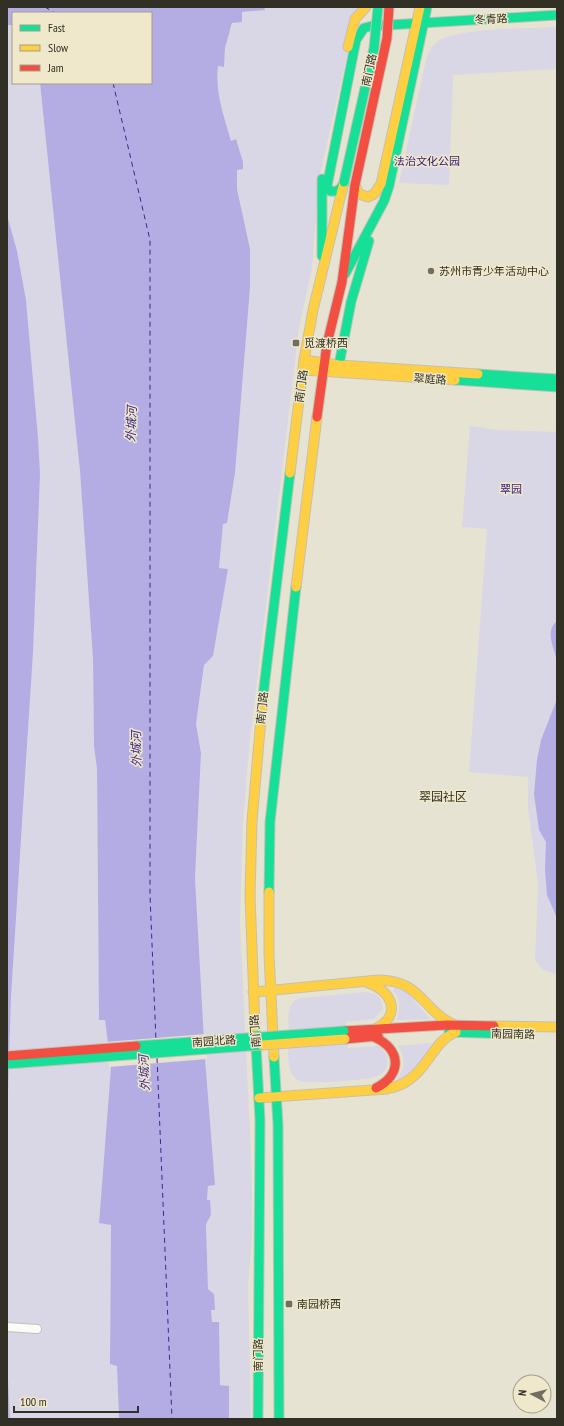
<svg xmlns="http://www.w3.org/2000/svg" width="564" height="1426" viewBox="0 0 564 1426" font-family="'PT Sans Narrow','Noto Sans SC',sans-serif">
	<rect width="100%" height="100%" fill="#e7e3d3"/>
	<!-- green -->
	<g fill="#d9d6e6">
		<path d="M 264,7 L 358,7 L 319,179 L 312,268 L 299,328 L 249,748 L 243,823 L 240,922 L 252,1176 L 252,1238 L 248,1286 L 251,1419 L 229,1419 L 229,1386 L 220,1385 L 219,1322 L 212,1322 L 211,1310 L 214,1310 L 214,1294 L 208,1289 L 206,1224 L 211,1215 L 207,1200 L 208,1185 L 215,1185 L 205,1058 L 195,878 L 201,753 L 196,724 L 204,665 L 213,656 L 228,569 L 219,568 L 223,523 L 227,523 L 235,473 L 250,288 L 250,249 L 237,189 L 236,139 L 231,142 C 224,116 215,93 218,66 L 224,67 C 225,45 227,28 242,12 L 264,10 Z"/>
		<path d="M 7,25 L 13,25 L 13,83 L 40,83 L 80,471 L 93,659 L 94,746 L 97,769 L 99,1020 L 105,1020 L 111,1067 L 99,1223 L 111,1224 L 110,1364 L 117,1366 L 119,1419 L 10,1419 L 7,1358 L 7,1127 L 11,997 L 26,771 L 37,558 L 7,289 Z"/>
		<path d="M 557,27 L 557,69 L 453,75 L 449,185 L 399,183 L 426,60 C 428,53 431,46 437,42 C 456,27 531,29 557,27 Z"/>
		<path d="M 470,426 L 498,430 L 557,432 L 557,975 L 542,969 L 535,960 L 538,884 L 528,808 L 528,777 L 469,772 L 487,529 L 462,527 Z"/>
		<path d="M 395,987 L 408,993 L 430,1019 L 397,1020 C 399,1009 402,999 393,991 Z"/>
		<path d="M 366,992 L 375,994 L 380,998 L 383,1009 L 374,1019 L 346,1022 L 348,1048 L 379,1046 C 389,1054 392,1069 378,1076 C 370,1080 318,1083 308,1082 C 303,1082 298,1081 294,1077 C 285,1066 289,1043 289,1029 C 288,1018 286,1001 301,998 Z"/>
		<path d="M 431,1043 C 428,1058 411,1074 397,1080 C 405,1067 406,1058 398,1046 Z"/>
	</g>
	<!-- water -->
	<g fill="#b4ade4">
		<path d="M 7,7 L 264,7 L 265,10 L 242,12 L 242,22 L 232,23 L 225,48 L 224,67 L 218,66 C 215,93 224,116 231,141 L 236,139 L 243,162 L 243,169 L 237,170 L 237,189 L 250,249 L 250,288 L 235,473 L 227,523 L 223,524 L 219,568 L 228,569 L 213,656 L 204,665 L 196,724 L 201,753 L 195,878 L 205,1058 L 215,1185 L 208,1186 L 207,1200 L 210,1200 L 211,1215 L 206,1224 L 208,1289 L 214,1294 L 215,1310 L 211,1310 L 212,1322 L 219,1322 L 220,1385 L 229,1386 L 229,1419 L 119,1419 L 117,1366 L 110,1364 L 111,1225 L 99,1223 L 111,1067 L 105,1020 L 99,1020 L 97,769 L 94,746 L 93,659 L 80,471 L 40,83 L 151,83 L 151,13 L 13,13 L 13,25 L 7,25 Z"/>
		<path d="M 7,215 L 17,251 L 26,300 L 38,438 L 40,474 L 33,652 L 11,997 L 7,1127 L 7,1241 Z"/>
		<path d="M 557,621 L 557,662 C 555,649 544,631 557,621 Z"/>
		<path d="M 557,699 L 557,918 L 547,895 L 545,870 L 546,842 L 539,830 L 534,794 L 537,760 L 541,740 Z"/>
		<path d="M 7,1358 L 10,1419 L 7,1419 Z"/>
	</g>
	<!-- pier -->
	<path fill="#e7e3d3" d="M 206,1034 L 207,1059 L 109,1067 L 106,1042 Z"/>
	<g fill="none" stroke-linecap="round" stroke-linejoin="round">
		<!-- ferry -->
		<g stroke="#3e2789" stroke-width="1" stroke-dasharray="5 4" stroke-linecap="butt">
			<path d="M 45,7 L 55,13"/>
			<path d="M 113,83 L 150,240 L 150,895 L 156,1041"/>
			<path d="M 157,1058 L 172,1419"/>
		</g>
		<!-- street casing -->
		<g stroke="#c4c1b4" stroke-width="10">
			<path id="street" d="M 7,1327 L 37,1329"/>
		</g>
		<!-- fast casing -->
		<g stroke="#c4c1b4" stroke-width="11">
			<g id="fast">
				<path d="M 322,179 L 322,256"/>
				<path d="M 344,183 C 340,190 338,192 330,191 L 327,186 L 356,40 L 364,28 L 372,26 L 557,15"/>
				<path d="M 345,274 L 384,201 L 389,186 L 427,7"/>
				<path d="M 339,365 L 351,302 L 369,241"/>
				<path d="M 478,374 L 557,379"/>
				<path d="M 455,380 L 557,387"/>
				<path d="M 263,696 L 290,473"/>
				<path d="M 269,892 L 270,822 L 296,587"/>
				<path d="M 255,1027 L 260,1120 L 258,1419"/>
				<path d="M 449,1032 L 514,1034"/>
				<path d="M 274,1057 L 278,1125 L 279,1419"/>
			</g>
		</g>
		<!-- slow casing -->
		<g stroke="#c4c1b4" stroke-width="11">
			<g id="slow">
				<path d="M 348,47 L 355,19 L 366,7"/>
				<path d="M 355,185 L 359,194 L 368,197 L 374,194 L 381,184 L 420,7"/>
				<path d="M 304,360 L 339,365 L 478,374"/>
				<path d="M 303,370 L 455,380"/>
				<path d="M 290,473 L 304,360 L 313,310 L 344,182"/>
				<path d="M 296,587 L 317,417"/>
				<path d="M 269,892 L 269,954 L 274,1057"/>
				<path d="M 368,983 C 393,991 402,1016 375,1029"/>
				<path d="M 253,992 L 378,980 C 422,980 422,1011 455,1025"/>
				<path d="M 494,1026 L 557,1027"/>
				<path d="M 255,1027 L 250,896 L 252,821 L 263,696"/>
				<path d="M 259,1098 L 387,1089 C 396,1087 403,1085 410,1079 C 429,1066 434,1041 456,1032"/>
			</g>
		</g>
		<!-- jam casing -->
		<g stroke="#c4c1b4" stroke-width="11">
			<g id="jam">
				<path d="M 317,417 L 327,344 L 342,282 L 355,185"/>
				<path d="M 344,1031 L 447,1025 L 494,1026"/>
				<path d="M 374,1037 C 401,1049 403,1074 376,1088"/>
				<path d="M 345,1039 L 378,1036"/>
			</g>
		</g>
		<!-- street -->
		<use href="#street" stroke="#fbfbf8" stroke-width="8"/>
		<!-- fast -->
		<use href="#fast" stroke="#16e098" stroke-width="9"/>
		<!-- slow -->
		<use href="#slow" stroke="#ffcf43" stroke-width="9"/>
		<!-- jam -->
		<use href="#jam" stroke="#f24e42" stroke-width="9"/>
		<!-- fast-bridge casing -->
		<g stroke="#c4c1b4" stroke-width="11" stroke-linecap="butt">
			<g id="fast-bridge">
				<path d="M 344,182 L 374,48 L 378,7"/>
				<path d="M 136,1046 L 344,1031"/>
				<path d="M 7,1064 L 262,1045"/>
			</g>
		</g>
		<!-- slow-bridge casing -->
		<g stroke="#c4c1b4" stroke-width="11" stroke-linecap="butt">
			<path id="slow-bridge" d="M 262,1045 L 345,1039"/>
		</g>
		<!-- jam-bridge casing -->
		<g stroke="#c4c1b4" stroke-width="11" stroke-linecap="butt">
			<g id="jam-bridge">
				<path d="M 355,185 L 387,38 L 389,7"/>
				<path d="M 7,1056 L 136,1046"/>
			</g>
		</g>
		<!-- fast-bridge -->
		<use href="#fast-bridge" stroke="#16e098" stroke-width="9"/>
		<!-- slow-bridge -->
		<use href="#slow-bridge" stroke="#ffcf43" stroke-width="9"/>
		<!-- jam-bridge -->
		<use href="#jam-bridge" stroke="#f24e42" stroke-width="9"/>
	</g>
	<!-- markers -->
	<g fill="#716e61" stroke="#efe8cb" stroke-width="1.5">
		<circle cx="431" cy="271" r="4"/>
		<rect x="292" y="339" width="8" height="8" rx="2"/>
		<rect x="285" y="1300" width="8" height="8" rx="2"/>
	</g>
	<g text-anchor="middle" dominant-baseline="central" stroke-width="3" stroke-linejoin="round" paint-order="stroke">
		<!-- street labels -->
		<g font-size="11" fill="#322f24" stroke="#efe8cb">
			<text transform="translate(491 19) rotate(-3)">冬青路</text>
			<text transform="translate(369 70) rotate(-78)">南门路</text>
			<text transform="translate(430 379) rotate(4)">翠庭路</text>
			<text transform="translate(301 386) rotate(-82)">南门路</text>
			<text transform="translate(262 708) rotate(-84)">南门路</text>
			<text transform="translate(255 1031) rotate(-94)">南门路</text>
			<text transform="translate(513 1034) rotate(1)">南园南路</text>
			<text transform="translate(214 1041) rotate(-4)">南园北路</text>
			<text transform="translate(258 1355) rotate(-90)">南门路</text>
		</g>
		<!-- park labels -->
		<g font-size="11" fill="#361b7e" stroke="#efe8cb">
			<text x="427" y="161">法治文化公园</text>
			<text x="511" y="489">翠园</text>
		</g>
		<!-- poi labels -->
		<g font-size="11" fill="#322f24" stroke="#efe8cb" text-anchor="start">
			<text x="439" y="271">苏州市青少年活动中心</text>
			<text x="304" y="343">觅渡桥西</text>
			<text x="297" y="1304">南园桥西</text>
		</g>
		<!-- water labels -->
		<g font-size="12" font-style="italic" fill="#3e2789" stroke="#efe8cb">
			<text transform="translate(131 424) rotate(-88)">外城河</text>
			<text transform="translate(136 749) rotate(-91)">外城河</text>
			<text transform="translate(144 1073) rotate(-93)">外城河</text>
		</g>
		<!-- neighbourhood labels -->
		<g font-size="12" fill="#322f24" stroke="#efe8cb">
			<text x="443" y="796">翠园社区</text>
		</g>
	</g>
	<!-- border -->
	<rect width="564" height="1426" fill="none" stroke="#322f24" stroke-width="16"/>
	<!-- legend -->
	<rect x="12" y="12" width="140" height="72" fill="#efe8cb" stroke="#a39e88"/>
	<rect x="20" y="25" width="20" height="6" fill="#16e098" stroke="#a39e88"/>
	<text x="48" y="32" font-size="12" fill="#322f24">Fast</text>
	<rect x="20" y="45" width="20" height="6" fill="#ffcf43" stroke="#a39e88"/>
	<text x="48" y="52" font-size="12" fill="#322f24">Slow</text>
	<rect x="20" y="65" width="20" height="6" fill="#f24e42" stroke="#a39e88"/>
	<text x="48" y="72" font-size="12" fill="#322f24">Jam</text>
	<!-- north arrow -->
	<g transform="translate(532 1394) rotate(277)"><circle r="19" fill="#efe8cb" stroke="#a39e88"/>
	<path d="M0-3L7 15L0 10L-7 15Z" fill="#716e61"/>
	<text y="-6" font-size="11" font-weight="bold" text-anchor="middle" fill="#322f24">N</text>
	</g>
	<!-- scale -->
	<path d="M14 1406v6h124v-6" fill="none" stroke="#322f24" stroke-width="2"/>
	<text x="20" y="1406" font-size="12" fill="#322f24" stroke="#efe8cb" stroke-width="3" paint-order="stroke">100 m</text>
</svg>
